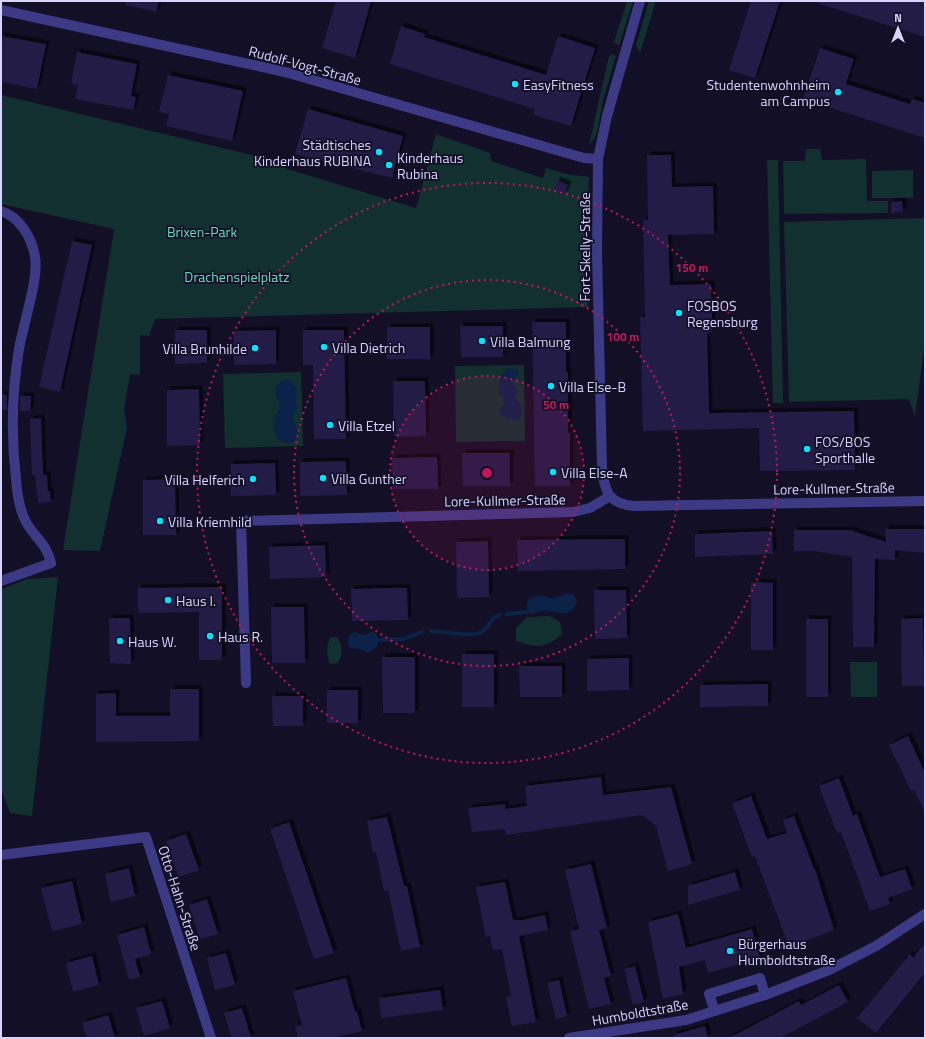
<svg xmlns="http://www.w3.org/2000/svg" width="926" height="1039" viewBox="0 0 926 1039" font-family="'Titillium Web',sans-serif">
	<defs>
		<filter id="shadow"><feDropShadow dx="3.5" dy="-3.5" stdDeviation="0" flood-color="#0009"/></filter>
	</defs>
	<rect width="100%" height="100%" fill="#130f26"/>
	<!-- green -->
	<g fill="#12302f">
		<path d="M 627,1 L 633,1 L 619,46 L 614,42 Z"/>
		<path d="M 649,1 L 656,1 L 640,53 L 636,45 Z"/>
		<path d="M 612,54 L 616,56 L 603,100 L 597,133 L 594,139 L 589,145 L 609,56 Z"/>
		<path d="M 1,95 L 281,162 L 281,167 L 416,208 L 436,134 L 490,153 L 491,161 L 543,178 L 546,168 L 566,174 L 589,177 L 587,236 L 588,307 L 155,319 L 149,336 L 140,335 L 140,375 L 130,374 L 124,409 L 127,428 L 100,551 L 63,550 L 114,229 L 1,204 Z"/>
		<path d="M 806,149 L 820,149 L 822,160 L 866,159 L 867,201 L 888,201 L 888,213 L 784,214 L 783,161 L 805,161 Z"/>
		<path d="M 767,160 L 778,160 L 783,403 L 773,403 Z"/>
		<path d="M 913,170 L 913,198 L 872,198 L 872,171 Z"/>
		<path d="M 925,218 L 925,342 L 915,416 L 909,399 L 789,402 L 784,222 Z"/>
		<path d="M 524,365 L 525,441 L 456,442 L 455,366 Z"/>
		<path d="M 301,372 L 303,446 L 225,448 L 223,374 Z"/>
		<path d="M 58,577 L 32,816 L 10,813 L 1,789 L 1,589 L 27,579 Z"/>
		<path d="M 550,616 L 560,622 L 562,635 C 542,649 539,648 516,641 L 516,628 L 527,617 Z"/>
		<path d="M 331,637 L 337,637 C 343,645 343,656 338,663 L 330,664 C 326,655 326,645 331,637 Z"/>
		<path d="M 850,662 L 877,662 L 877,697 L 851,697 Z"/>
	</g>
	<!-- water -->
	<g fill="#0c2248">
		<path d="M 511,368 L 518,371 L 519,374 L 512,382 L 518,391 L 515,398 C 522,403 525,413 518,420 L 507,419 L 500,414 L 500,409 L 504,403 L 503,397 L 499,395 L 500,377 L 506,369 Z"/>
		<path d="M 282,380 L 291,380 L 297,389 L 296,401 L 298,408 L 293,416 L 298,433 L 295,441 L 290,444 C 271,440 275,432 274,416 L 279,410 L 279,402 L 276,398 L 275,388 Z"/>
		<path d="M 567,593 L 573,595 L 577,601 C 570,622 555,609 542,611 C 536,612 533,616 527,612 L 527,603 L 529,599 L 540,595 L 552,599 Z"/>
		<path d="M 355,632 L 365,635 L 371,632 L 376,633 L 379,640 L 376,648 L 368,653 L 359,649 L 351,648 L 348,645 L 348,639 L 352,633 Z"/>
	</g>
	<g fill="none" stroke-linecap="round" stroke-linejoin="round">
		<!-- stream -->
		<g stroke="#0c2248" stroke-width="4">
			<path d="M 507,614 L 527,612"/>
			<path d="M 431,631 C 445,631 471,638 482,632 C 490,627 490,617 500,615"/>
			<path d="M 379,640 L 404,639 L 422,632"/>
		</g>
	</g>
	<!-- building -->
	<g fill="#241b47" filter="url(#shadow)">
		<path d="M 126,1 L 159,1 L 156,12 L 126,5 Z"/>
		<path d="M 336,1 L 371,1 L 355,58 L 322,48 Z"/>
		<path d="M 751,1 L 780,1 L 755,78 L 729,70 Z"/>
		<path d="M 818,1 L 925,1 L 925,37 L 817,3 Z"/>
		<path d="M 401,26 L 425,34 L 424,37 L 546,75 L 558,36 L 595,48 L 571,126 L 533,115 L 535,109 L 390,64 Z"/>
		<path d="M 1,36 L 46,44 L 37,89 L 1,82 Z"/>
		<path d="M 820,48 L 854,59 L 846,84 L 910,104 L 912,99 L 925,103 L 925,138 L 803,99 Z"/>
		<path d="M 77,52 L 137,64 L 131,96 L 136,97 L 133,110 L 75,99 L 78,85 L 71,84 Z"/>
		<path d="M 168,75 L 243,91 L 232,141 L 166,126 L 169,114 L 159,112 Z"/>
		<path d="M 308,109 L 403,136 L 392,178 L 295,154 Z"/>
		<path d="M 647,155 L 671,155 L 672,187 L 713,186 L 714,234 L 668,235 L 670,285 L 711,284 L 712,332 L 707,333 L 709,413 L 854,411 L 855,470 L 760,471 L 759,428 L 643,431 L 640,317 L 645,317 L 643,220 L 648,220 Z"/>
		<path d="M 557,180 L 568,185 L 564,195 L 553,191 Z"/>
		<path d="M 902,201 L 903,212 L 891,213 L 891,202 Z"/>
		<path d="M 72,241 L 92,245 L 60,392 L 39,387 Z"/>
		<path d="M 532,322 L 566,322 L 566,372 L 568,372 L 568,433 L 570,433 L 570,486 L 535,486 Z"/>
		<path d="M 460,326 L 503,326 L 503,357 L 461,357 Z"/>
		<rect x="387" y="327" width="43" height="32"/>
		<path d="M 175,330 L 207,330 L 207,363 L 175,364 Z"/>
		<path d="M 276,330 L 276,364 L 234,365 L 234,331 Z"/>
		<path d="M 303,330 L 344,330 L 346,439 L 314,439 L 313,365 L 303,365 Z"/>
		<path d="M 393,381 L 425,381 L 426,436 L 394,437 Z"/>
		<path d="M 199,389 L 200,445 L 167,446 L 167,390 Z"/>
		<rect x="1" y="395" width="6" height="15"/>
		<path d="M 20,396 L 31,396 L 30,411 L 20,411 Z"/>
		<path d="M 41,418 L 43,475 L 47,475 L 48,492 L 50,491 L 51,502 L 38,503 L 35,475 L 32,475 L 30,419 Z"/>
		<path d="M 462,453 L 510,453 L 510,486 L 463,486 Z"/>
		<path d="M 437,457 L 438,489 L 393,489 L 392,458 Z"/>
		<path d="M 346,461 L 347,495 L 300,496 L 300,462 Z"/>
		<path d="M 275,463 L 276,495 L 231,496 L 231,464 Z"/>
		<path d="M 175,479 L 176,535 L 143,535 L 143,480 Z"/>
		<path d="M 885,529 L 925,529 L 925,553 L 895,550 L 895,560 L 875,559 L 874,647 L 853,647 L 852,557 L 814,551 L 794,551 L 794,530 L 850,530 L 886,542 Z"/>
		<path d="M 772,531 L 773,554 L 695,557 L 695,534 Z"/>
		<path d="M 625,539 L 625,569 L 518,571 L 517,540 Z"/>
		<path d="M 488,541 L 489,597 L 457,598 L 456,542 Z"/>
		<path d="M 325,545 L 326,577 L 270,579 L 269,547 Z"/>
		<path d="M 751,582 L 773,583 L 773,650 L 751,650 Z"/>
		<path d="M 222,587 L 222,660 L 199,660 L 199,612 L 138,613 L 138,588 Z"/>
		<path d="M 388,588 L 407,588 L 408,620 L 352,621 L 351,589 Z"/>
		<path d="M 594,590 L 626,590 L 627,638 L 595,639 Z"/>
		<path d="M 271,607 L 304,607 L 305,663 L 272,663 Z"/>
		<path d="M 109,618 L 130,618 L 131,664 L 110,663 Z"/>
		<path d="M 923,618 L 924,686 L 902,686 L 901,619 Z"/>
		<rect x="806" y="619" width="22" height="78"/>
		<rect x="462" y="654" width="32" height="53"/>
		<path d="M 382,657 L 415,657 L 415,713 L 383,713 Z"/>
		<path d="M 623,658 L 629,658 L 629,690 L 587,691 L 587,659 Z"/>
		<path d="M 519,666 L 562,666 L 562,697 L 520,697 Z"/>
		<path d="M 768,684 L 768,706 L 700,707 L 700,685 Z"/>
		<path d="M 170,689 L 199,689 L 199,741 L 96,742 L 96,694 L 116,693 L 116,716 L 170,716 Z"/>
		<rect x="327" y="690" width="31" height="33"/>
		<path d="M 272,696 L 303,696 L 303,726 L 273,726 Z"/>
		<path d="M 908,736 L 925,773 L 925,812 L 914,790 L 911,791 L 889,745 Z"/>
		<path d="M 601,777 L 603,795 L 671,787 L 692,864 L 668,871 L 656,826 L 642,815 L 506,835 L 505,829 L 472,832 L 468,808 L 505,804 L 505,809 L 527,806 L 525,786 Z"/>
		<path d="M 839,778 L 853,816 L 857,814 L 880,877 L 905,869 L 912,889 L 888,898 L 890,904 L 870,911 L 841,832 L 837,833 L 819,786 Z"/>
		<path d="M 751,796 L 767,839 L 787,833 L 783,820 L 794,816 L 814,869 L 815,869 L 834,930 L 789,947 L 755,856 L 752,857 L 732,803 Z"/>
		<path d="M 387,817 L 404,886 L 407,886 L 420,947 L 401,951 L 388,890 L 384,891 L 376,852 L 373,853 L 367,821 Z"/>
		<path d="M 289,822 L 334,953 L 314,959 L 270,829 Z"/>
		<path d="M 186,834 L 199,870 L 179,877 L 166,841 Z"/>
		<path d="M 591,864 L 607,928 L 599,930 L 611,976 L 604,978 L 611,1004 L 589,1009 L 570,931 L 579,929 L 565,870 Z"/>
		<path d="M 129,868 L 135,896 L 111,902 L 105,874 Z"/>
		<path d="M 735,872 L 740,890 L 688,905 L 688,886 Z"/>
		<path d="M 72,881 L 82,924 L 52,931 L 41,888 Z"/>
		<path d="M 505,882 L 513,920 L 522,920 L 545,915 L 548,930 L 519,936 L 536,1022 L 512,1026 L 506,997 L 511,996 L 502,949 L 493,950 L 490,936 L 486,937 L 476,887 Z"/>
		<path d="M 207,899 L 218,934 L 200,939 L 189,905 Z"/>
		<path d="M 678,914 L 686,948 L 752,929 L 760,958 L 708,973 L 705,960 L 679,967 L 683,994 L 663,999 L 648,922 Z"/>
		<path d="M 144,927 L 151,954 L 135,959 L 140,977 L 129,980 L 117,935 Z"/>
		<path d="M 925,943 L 925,973 L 876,1033 L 857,1018 L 910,954 L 913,958 Z"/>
		<path d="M 226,953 L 235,985 L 215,990 L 207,958 Z"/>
		<path d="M 92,956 L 99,985 L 73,992 L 66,963 Z"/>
		<path d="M 635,966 L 644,1002 L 633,1005 L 624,969 Z"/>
		<path d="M 346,978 L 355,1012 L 357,1011 L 362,1031 L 332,1038 L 298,1038 L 295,1026 L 302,1025 L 293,991 Z"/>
		<path d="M 559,980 L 567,1016 L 556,1019 L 547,983 Z"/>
		<path d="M 839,985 L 848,1002 L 780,1038 L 729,1038 L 799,1001 L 801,1005 Z"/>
		<path d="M 440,990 L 443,1010 L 381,1018 L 379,998 Z"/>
		<path d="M 162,1001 L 170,1028 L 144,1036 L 136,1008 Z"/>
		<path d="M 242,1008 L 251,1038 L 232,1038 L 224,1013 Z"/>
		<path d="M 108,1015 L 115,1038 L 87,1038 L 82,1023 Z"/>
		<path d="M 705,1026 L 708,1038 L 674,1038 L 673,1035 Z"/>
	</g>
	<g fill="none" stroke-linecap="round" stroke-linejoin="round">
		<!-- street -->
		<g stroke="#3d3a85" stroke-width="10">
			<path d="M 640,1 L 607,116 L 598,159 L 597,252 L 602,468 C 605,491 607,503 633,506 L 925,501"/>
			<path d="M 1,10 L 285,72 L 584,158 L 598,159"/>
			<path d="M 1,211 C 20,217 32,238 35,257 C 39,278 23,325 19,349 C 12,391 11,436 16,479 C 17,493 19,509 26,522 C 35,538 47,544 51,563 L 1,581"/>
			<path d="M 246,683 L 241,521 L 573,512 L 590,508 L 610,496"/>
			<path d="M 1,855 L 146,837 L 211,1038"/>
			<path d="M 715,1011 L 709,994 L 760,978 L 765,995"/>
			<path d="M 569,1038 L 686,1020 L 765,995 L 829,970 L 876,946 L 925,914"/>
		</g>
	</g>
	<!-- distance rings -->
	<circle cx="487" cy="473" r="97" fill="#c2185b" fill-opacity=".12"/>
	<g fill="none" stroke="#c2185b" stroke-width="2" stroke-dasharray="2 4">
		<circle cx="487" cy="473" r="97"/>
		<circle cx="487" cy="473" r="193"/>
		<circle cx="487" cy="473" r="290"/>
	</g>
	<!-- markers -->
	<g fill="#00e5ff" stroke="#130f26" stroke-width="1.5">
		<circle cx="515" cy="84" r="4"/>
		<circle cx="838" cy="92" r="4"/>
		<circle cx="379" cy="152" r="4"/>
		<circle cx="389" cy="165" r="4"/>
		<circle cx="679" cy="313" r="4"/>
		<circle cx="482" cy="341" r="4"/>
		<circle cx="324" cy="347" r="4"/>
		<circle cx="255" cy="348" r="4"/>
		<circle cx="551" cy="386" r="4"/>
		<circle cx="330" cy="425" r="4"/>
		<circle cx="807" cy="449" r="4"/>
		<circle cx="553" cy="472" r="4"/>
		<circle cx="323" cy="478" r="4"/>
		<circle cx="253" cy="479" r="4"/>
		<circle cx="160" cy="521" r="4"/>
		<circle cx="168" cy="600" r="4"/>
		<circle cx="210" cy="636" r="4"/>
		<circle cx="120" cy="641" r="4"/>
		<circle cx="730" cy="951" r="4"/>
	</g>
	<g text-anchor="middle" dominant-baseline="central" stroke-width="3.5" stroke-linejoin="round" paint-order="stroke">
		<!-- street labels -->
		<g font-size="14" fill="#d9d4ff" stroke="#130f26">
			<text transform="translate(305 65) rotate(15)">Rudolf-Vogt-Straße</text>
			<text transform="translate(584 247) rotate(-90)">Fort-Skelly-Straße</text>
			<text transform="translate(834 488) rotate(-1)">Lore-Kullmer-Straße</text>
			<text transform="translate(505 500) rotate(-1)">Lore-Kullmer-Straße</text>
			<text transform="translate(180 898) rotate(72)">Otto-Hahn-Straße</text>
			<text transform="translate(640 1012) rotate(-10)">Humboldtstraße</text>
		</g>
		<!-- poi labels -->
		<g font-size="14" fill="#d9d4ff" stroke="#130f26" text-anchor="start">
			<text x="523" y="84">EasyFitness</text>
			<text x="830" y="84" text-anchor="end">Studentenwohnheim<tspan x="830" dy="16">am Campus</tspan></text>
			<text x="371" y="144" text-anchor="end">Städtisches<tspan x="371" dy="16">Kinderhaus RUBINA</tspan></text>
			<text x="397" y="157">Kinderhaus<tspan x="397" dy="16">Rubina</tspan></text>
			<text x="687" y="305">FOSBOS<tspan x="687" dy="16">Regensburg</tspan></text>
			<text x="490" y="341">Villa Balmung</text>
			<text x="332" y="347">Villa Dietrich</text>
			<text x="247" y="348" text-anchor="end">Villa Brunhilde</text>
			<text x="559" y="386">Villa Else-B</text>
			<text x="338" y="425">Villa Etzel</text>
			<text x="815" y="441">FOS/BOS<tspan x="815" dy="16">Sporthalle</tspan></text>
			<text x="561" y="472">Villa Else-A</text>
			<text x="331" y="478">Villa Gunther</text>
			<text x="245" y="479" text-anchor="end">Villa Helferich</text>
			<text x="168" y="521">Villa Kriemhild</text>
			<text x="176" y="600">Haus I.</text>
			<text x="218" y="636">Haus R.</text>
			<text x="128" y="641">Haus W.</text>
			<text x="738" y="943">Bürgerhaus<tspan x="738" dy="16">Humboldtstraße</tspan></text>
		</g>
		<!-- park labels -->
		<g font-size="14" fill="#5fe0c0" stroke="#130f26">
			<text x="202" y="231">Brixen-Park</text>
			<text x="237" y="276">Drachenspielplatz</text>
		</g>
	</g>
	<circle cx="487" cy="473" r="6" fill="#c2185b" stroke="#130f26" stroke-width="2"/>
	<g font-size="12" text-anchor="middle" font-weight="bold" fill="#c2185b" stroke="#130f26" stroke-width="3.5" stroke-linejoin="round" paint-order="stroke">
		<text x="692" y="272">150 m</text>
		<text x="623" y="341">100 m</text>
		<text x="556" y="409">50 m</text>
	</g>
	<!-- border -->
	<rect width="926" height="1039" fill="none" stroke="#d9d4ff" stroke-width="4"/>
	<!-- north arrow -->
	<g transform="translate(898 28)" stroke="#130f26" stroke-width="3" paint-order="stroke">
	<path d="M0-3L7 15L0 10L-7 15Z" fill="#d9d4ff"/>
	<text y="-6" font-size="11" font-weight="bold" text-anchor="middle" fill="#d9d4ff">N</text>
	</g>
</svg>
